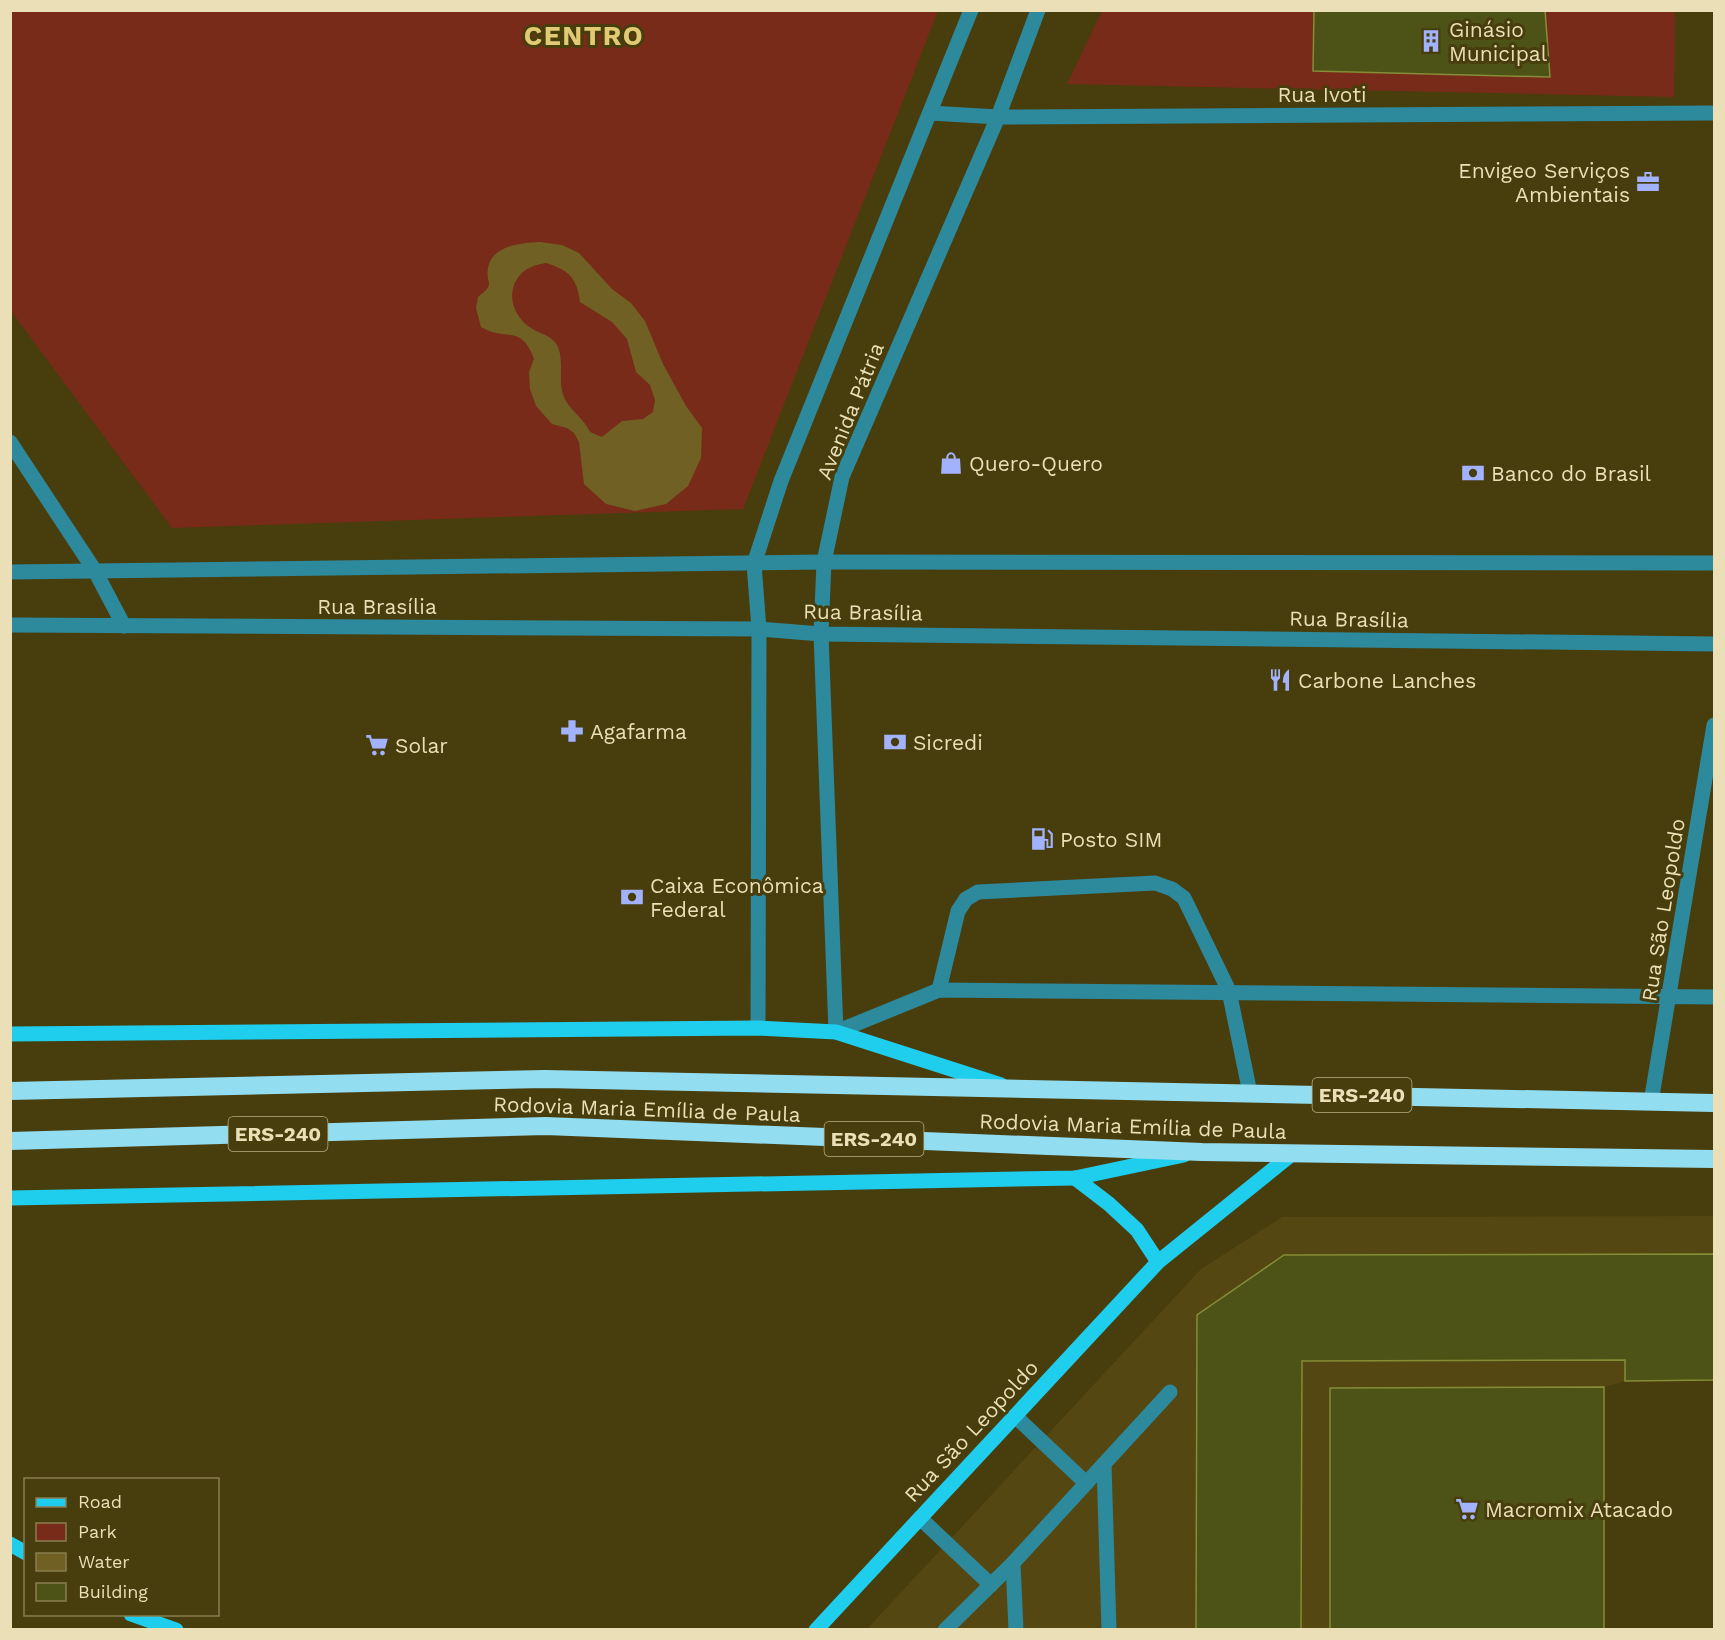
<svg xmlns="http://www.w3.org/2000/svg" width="1725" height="1640" viewBox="0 0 1725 1640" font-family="'Work Sans',sans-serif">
	<rect width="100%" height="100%" fill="#483d0d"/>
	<!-- built -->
	<path fill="#544711" d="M 1714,1216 L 1714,1380 L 1625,1381 L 1604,1387 L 1604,1629 L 866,1630 L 1201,1269 L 1282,1217 Z"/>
	<!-- green -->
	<g fill="#792b19">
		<path d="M 11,11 L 938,11 L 743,509 L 172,528 L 11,311 Z"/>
		<path d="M 1102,11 L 1675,11 L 1674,97 L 1067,84 Z"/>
	</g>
	<!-- water -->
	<path fill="#706023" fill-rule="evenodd" d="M 540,242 L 562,245 L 579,253 L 612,289 L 631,303 L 645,321 L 663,364 L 686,406 L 702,428 L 701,458 L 688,486 L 666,504 L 635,511 L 606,504 L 584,484 L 579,442 L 574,433 L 567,428 L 552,424 L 536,406 L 530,389 L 529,372 L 534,359 C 521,323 505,342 481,327 L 476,308 L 478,297 C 497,283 485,284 488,268 C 492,245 521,243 540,242 ZM 546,263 C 569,270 577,278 580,302 L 612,322 L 627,339 L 636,372 L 650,385 L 655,400 L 653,412 L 643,419 L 622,421 L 602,437 L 590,432 C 583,416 566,409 562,391 C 559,377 564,358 557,345 C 551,335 540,334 531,328 C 517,319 508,302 514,285 C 520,270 532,265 546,263 Z"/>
	<!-- building -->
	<g fill="#4d5316" stroke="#858d38" stroke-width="1.5">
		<path d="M 1314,10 L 1545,10 L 1550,77 L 1313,71 Z"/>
		<path d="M 1714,1254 L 1714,1380 L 1625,1381 L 1625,1360 L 1302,1361 L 1301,1630 L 1196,1630 L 1197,1315 L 1284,1255 Z"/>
		<path d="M 1604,1387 L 1604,1630 L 1330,1630 L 1330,1388 Z"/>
	</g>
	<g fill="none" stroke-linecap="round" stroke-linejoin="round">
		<!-- minor -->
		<g stroke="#2d899c" stroke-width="15">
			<path d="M 1038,10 L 998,117 L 842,477 L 824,562 L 821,634 L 836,1032 L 939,990 L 1714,997"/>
			<path d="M 930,113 L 998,117 L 1714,113"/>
			<path d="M 10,442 L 95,571 L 124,626"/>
			<path d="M 10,572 L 824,562 L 1714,563"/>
			<path d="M 10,625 L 759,629 L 821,634 L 1714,644"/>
			<path d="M 939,990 L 958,911 L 966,899 L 978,892 L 1155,883 L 1172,889 L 1184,898 L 1229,991 L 1250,1093"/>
			<path d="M 758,1028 L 759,629 L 754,564 L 781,481 L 971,10"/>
			<path d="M 1651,1102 L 1714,725"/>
			<path d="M 1015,1416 L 1086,1483"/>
			<path d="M 1104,1464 L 1109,1630"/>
			<path d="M 920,1518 L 991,1585"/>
			<path d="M 1013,1563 L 1016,1630"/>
			<path d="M 945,1630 L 1013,1563 L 1170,1392"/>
		</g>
		<!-- major -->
		<g stroke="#1fcdec" stroke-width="15">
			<path d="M 10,1034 L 758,1028 L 836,1032 L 1001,1085"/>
			<path d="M 1075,1178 L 1109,1204 L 1137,1230 L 1158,1262"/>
			<path d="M 10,1198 L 1075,1178 L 1184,1155"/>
			<path d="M 10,1544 L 26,1553"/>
			<path d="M 131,1614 L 176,1630"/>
			<path d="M 816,1630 L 1158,1262 L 1292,1154"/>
		</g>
		<!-- highway -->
		<g stroke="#92def0" stroke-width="18">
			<path d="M 10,1091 L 545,1079 L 1714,1103"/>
			<path d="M 10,1141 L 546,1126 L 1202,1152 L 1714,1159"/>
		</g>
	</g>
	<!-- icons -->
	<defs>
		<g id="building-bare" transform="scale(1.8)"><path d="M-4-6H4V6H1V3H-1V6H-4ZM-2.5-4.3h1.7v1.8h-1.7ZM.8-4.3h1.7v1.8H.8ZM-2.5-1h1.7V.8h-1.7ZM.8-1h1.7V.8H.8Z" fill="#a2b2fd" stroke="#483d0d" stroke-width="2.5" paint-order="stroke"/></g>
		<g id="office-bare" transform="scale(1.8)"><path d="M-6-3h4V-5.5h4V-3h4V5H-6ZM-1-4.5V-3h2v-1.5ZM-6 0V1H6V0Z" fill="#a2b2fd" stroke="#483d0d" stroke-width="2.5" paint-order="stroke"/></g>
		<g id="shop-bare" transform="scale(1.8)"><path d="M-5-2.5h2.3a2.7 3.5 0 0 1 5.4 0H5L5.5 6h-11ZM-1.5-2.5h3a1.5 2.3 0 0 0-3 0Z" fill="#a2b2fd" stroke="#483d0d" stroke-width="2.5" paint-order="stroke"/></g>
		<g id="bank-bare" transform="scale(1.8)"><path d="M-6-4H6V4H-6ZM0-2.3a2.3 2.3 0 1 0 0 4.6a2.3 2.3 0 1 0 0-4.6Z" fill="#a2b2fd" stroke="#483d0d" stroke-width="2.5" paint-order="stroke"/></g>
		<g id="restaurant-bare" transform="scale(1.8)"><path d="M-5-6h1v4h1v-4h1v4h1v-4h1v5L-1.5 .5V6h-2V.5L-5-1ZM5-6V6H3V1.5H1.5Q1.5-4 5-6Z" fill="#a2b2fd" stroke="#483d0d" stroke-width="2.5" paint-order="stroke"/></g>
		<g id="pharmacy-bare" transform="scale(1.8)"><path d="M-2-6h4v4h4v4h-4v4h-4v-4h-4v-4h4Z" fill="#a2b2fd" stroke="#483d0d" stroke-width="2.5" paint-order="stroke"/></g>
		<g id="supermarket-bare" transform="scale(1.8)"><path d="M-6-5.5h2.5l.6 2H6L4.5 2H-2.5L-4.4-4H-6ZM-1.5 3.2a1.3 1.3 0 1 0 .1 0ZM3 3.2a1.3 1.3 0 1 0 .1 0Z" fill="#a2b2fd" stroke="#483d0d" stroke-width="2.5" paint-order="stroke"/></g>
		<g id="fuel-bare" transform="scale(1.8)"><path d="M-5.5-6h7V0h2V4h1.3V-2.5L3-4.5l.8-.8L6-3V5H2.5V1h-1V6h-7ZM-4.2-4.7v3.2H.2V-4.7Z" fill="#a2b2fd" stroke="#483d0d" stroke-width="2.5" paint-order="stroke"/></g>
	</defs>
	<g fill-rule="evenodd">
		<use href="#building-bare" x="1431" y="41"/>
		<use href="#office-bare" x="1648" y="182"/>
		<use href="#shop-bare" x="951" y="463"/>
		<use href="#bank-bare" x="1473" y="473"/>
		<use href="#restaurant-bare" x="1280" y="680"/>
		<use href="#pharmacy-bare" x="572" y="731"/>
		<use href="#bank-bare" x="895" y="742"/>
		<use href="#supermarket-bare" x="377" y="745"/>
		<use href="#fuel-bare" x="1042" y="839"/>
		<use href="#bank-bare" x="632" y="897"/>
		<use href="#supermarket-bare" x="1467" y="1509"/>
	</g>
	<g text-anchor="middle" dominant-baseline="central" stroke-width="6" stroke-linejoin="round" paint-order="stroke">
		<!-- shield labels -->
		<g fill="#483d0d" stroke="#b9ae83" stroke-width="1.5">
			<rect x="1312.5" y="1078" width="99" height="34" rx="4.5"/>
			<rect x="228.5" y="1117" width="99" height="34" rx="4.5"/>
			<rect x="824.5" y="1122" width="99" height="34" rx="4.5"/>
		</g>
		<g font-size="20" font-weight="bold" fill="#eadfb6">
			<text x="1362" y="1095">ERS-240</text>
			<text x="278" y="1134">ERS-240</text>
			<text x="874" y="1139">ERS-240</text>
		</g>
		<!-- poi labels -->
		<g font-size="21" fill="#eadfb6" stroke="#483d0d" text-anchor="start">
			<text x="1449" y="29">Ginásio<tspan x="1449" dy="24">Municipal</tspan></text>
			<text x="1630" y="170" text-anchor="end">Envigeo Serviços<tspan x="1630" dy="24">Ambientais</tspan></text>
			<text x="969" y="463">Quero-Quero</text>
			<text x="1491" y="473">Banco do Brasil</text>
			<text x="1298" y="680">Carbone Lanches</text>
			<text x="590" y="731">Agafarma</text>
			<text x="913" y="742">Sicredi</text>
			<text x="395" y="745">Solar</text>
			<text x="1060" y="839">Posto SIM</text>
			<text x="650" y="885">Caixa Econômica<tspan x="650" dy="24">Federal</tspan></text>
			<text x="1485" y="1509">Macromix Atacado</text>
		</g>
		<!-- street labels -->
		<g font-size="21" fill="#eadfb6" stroke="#483d0d">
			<text x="1322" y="94">Rua Ivoti</text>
			<text transform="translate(850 411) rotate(-68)">Avenida Pátria</text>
			<text x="377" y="606">Rua Brasília</text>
			<text transform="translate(863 612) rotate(1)">Rua Brasília</text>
			<text transform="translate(1349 619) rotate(1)">Rua Brasília</text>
			<text transform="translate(1663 910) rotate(-81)">Rua São Leopoldo</text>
			<text transform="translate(647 1109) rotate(2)">Rodovia Maria Emília de Paula</text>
			<text transform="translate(1133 1126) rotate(2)">Rodovia Maria Emília de Paula</text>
			<text transform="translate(971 1431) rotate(-47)">Rua São Leopoldo</text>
		</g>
		<!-- district labels -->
		<g font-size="27" font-weight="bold" letter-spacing="1.5" fill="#e2ca74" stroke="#483d0d">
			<text x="584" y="36">CENTRO</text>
		</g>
	</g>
	<!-- border -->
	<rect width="1725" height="1640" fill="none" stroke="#eadfb6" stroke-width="24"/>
	<!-- legend -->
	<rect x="24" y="1478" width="195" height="138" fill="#483d0d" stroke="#897e51" stroke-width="1.5"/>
	<rect x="36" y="1498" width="30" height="9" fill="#1fcdec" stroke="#897e51" stroke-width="1.5"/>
	<text x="78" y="1508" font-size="18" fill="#eadfb6">Road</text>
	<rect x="36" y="1523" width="30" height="18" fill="#792b19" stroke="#897e51" stroke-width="1.5"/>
	<text x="78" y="1538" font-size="18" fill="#eadfb6">Park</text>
	<rect x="36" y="1553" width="30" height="18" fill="#706023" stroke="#897e51" stroke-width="1.5"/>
	<text x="78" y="1568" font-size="18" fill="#eadfb6">Water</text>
	<rect x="36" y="1583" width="30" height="18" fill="#4d5316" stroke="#897e51" stroke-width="1.5"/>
	<text x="78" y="1598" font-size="18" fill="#eadfb6">Building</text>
</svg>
